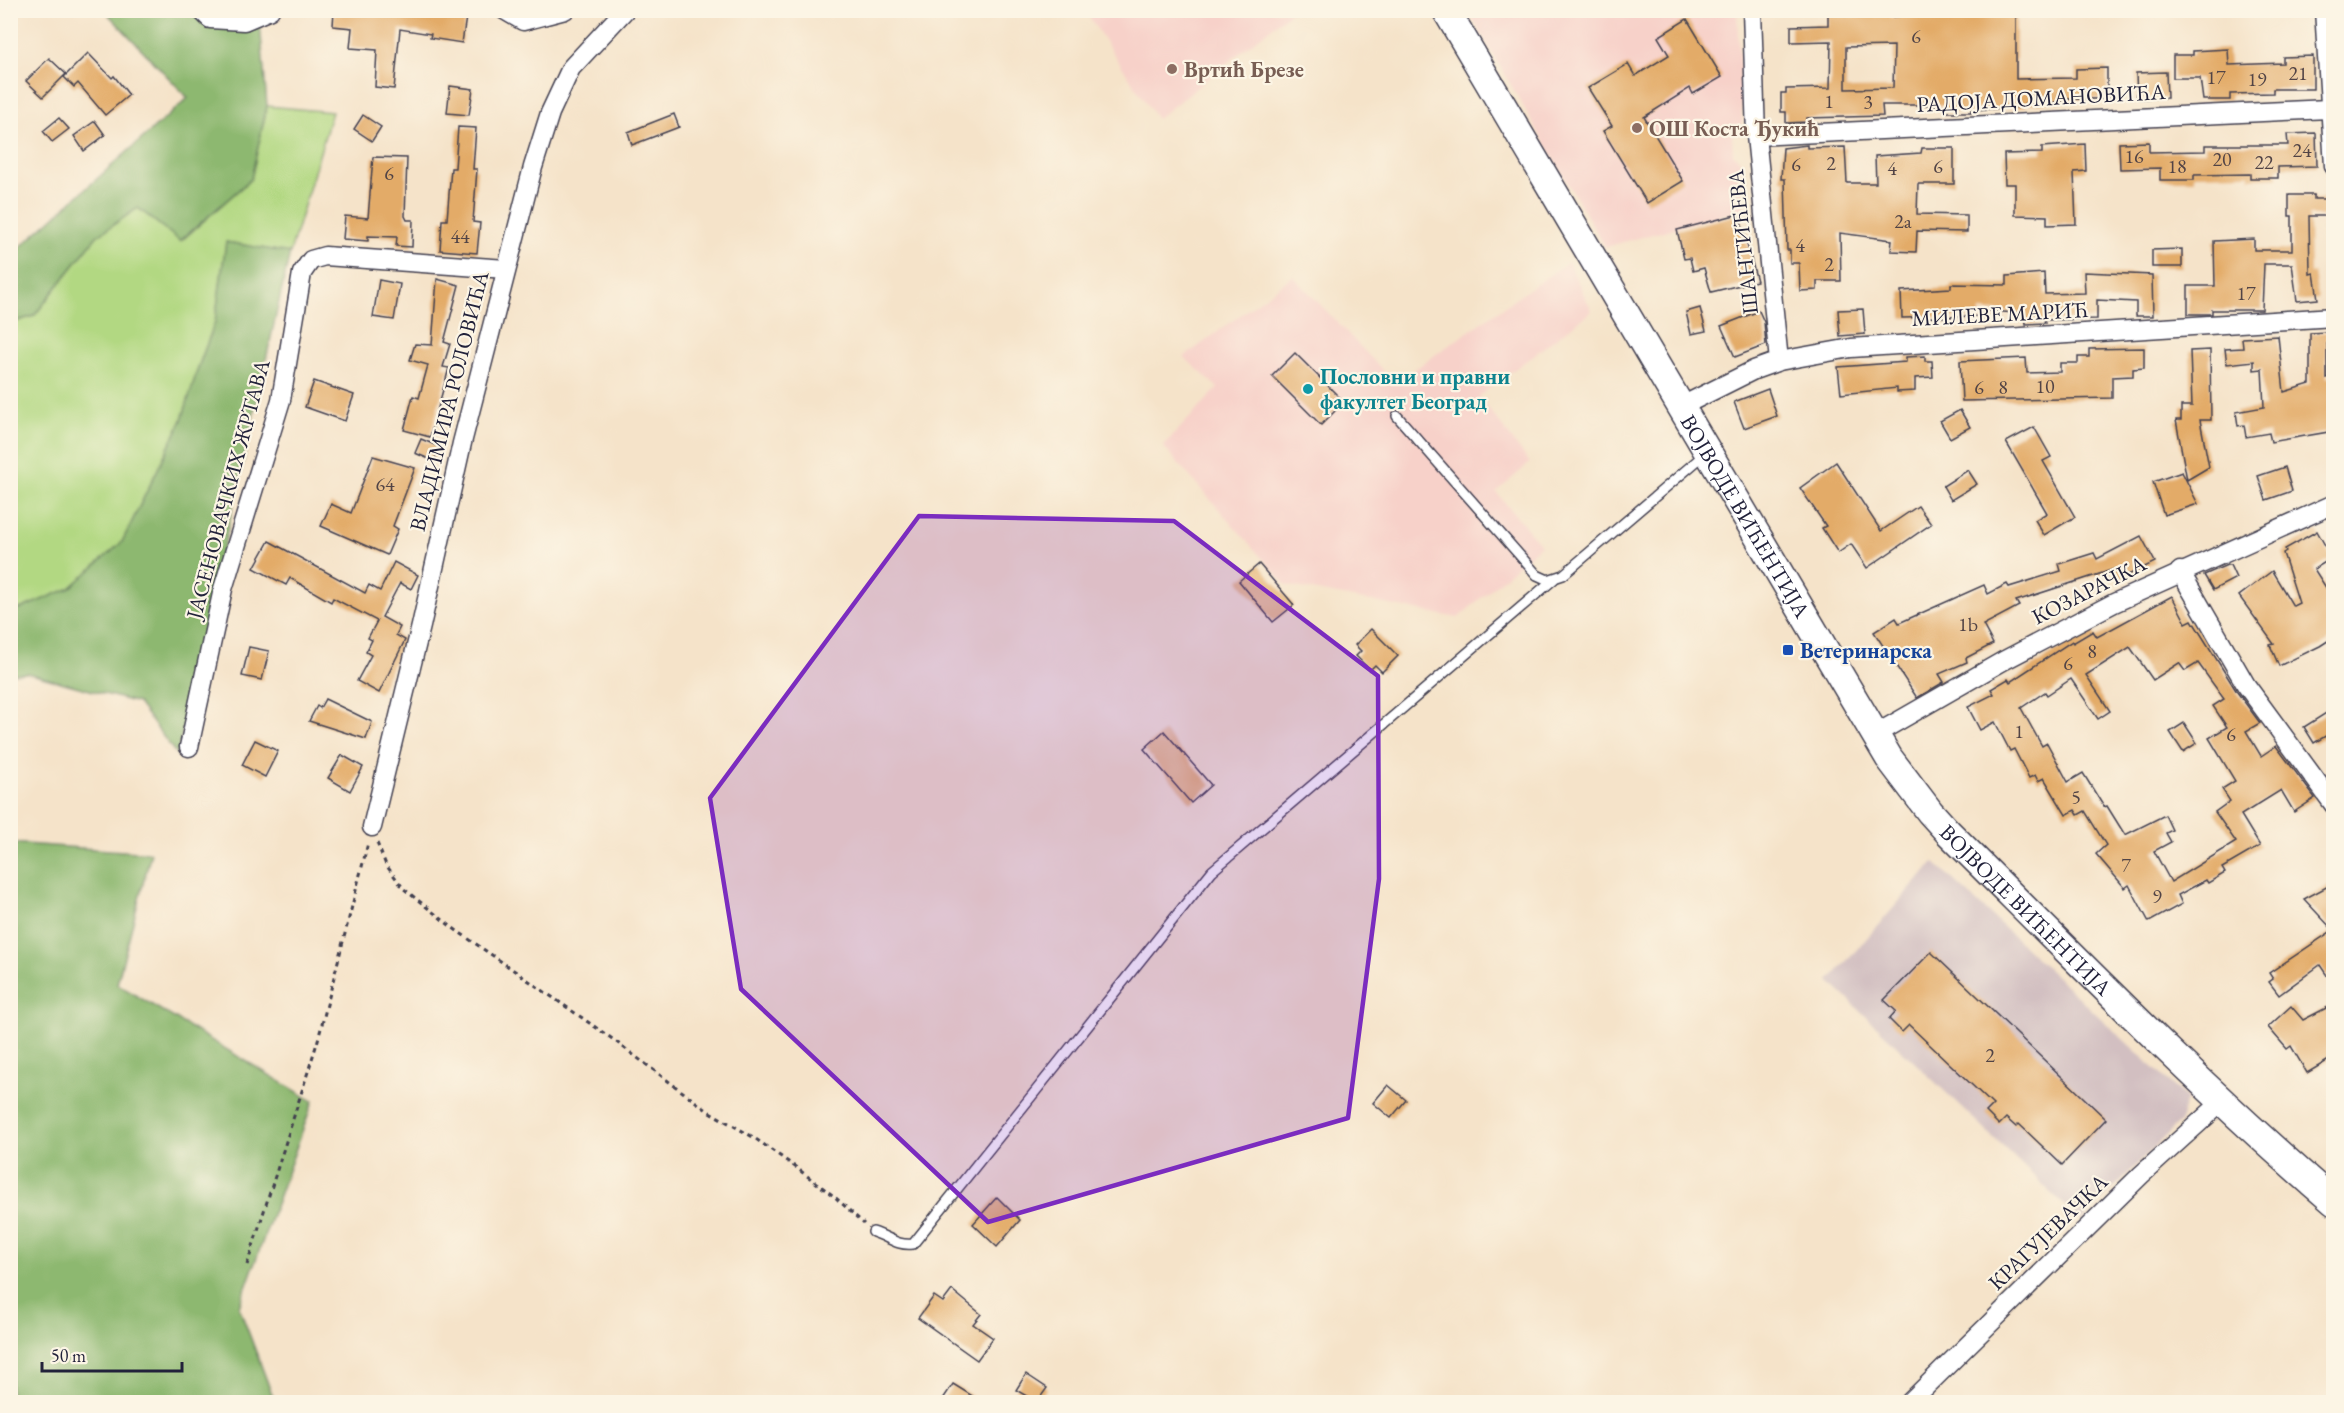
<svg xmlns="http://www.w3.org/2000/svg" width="2344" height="1413" viewBox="0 0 2344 1413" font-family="'EB Garamond',serif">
	<rect width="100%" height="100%" fill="#fcf5e5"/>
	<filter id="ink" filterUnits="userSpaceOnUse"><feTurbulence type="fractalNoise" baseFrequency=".0167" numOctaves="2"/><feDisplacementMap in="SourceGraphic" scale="12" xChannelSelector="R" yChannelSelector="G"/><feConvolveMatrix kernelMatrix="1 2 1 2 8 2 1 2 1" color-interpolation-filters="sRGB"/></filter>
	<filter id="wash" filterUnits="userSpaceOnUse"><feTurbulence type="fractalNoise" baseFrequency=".008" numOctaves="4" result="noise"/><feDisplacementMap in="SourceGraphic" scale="24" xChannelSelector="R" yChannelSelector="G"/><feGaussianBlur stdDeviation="1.35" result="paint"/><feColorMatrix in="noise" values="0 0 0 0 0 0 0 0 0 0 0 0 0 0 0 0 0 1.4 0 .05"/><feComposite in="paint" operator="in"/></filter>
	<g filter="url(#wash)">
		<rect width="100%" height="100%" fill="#f5e3c9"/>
		<!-- built -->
		<g fill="#f7d1c9">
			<path d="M 1085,11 L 1292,11 L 1157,119 Z"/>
			<path d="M 1468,11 L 1737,11 L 1742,122 L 1732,134 L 1733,154 L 1741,161 L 1744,209 L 1605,247 Z"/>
			<path d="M 1568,262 L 1592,311 L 1479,396 L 1530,463 L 1496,492 L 1541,545 L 1458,618 L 1286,585 L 1163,446 L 1218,388 L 1184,357 L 1293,276 L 1395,383 Z"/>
		</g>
		<!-- industrial -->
		<path fill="#d2bfc1" d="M 1934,862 L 2187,1099 L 2180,1121 L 2081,1221 L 1829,981 Z"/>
		<!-- green -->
		<path fill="#b2d882" stroke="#6a7d5e" stroke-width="1.5" d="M 267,106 L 332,112 L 290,253 L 226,242 L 215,322 L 198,368 L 182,420 L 122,542 L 71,588 L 20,609 L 11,610 L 11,323 L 34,316 L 97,236 L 138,208 L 181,241 L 251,179 Z"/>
		<!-- forest -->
		<g fill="#8db870" stroke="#586d56" stroke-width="1.5">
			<path d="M 115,10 L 259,11 L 267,106 L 251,179 L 180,241 L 138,208 L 97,236 L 34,316 L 11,323 L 10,256 L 188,98 L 109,15 Z"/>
			<path d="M 226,242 L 290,253 L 177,755 L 138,703 L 27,673 L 11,674 L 11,610 L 20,609 L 70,588 L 122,542 L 182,420 L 198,368 L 215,322 Z"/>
			<path d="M 10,843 L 151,853 L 117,984 L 313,1101 L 239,1307 L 275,1402 L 11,1402 Z"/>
		</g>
		<g id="blocks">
			<!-- building -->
			<g fill="#e3ab67" fill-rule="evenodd">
				<path d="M 334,10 L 462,10 L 461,17 L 466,17 L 462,43 L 430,38 L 431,34 L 400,29 L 394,89 L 375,87 L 377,50 L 350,48 L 352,28 L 333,26 Z"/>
				<path d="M 1828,10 L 1850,10 L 1850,16 L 1890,14 L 1890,17 L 1938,14 L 1938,11 L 2016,10 L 2016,79 L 2076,78 L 2076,69 L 2107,68 L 2107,99 L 2062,99 L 2062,102 L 2025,103 L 2025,107 L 1971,110 L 1971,112 L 1945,112 L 1945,105 L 1882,105 L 1883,116 L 1807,118 L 1807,122 L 1786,123 L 1786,112 L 1781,112 L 1781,93 L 1786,93 L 1786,89 L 1830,88 L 1831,41 L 1791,42 L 1791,26 L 1828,25 ZM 1894,46 L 1893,88 L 1846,89 L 1846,47 Z"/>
				<path d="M 1687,19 L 1722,77 L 1693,94 L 1690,88 L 1644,117 L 1683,181 L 1647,203 L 1603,131 L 1612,126 L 1588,88 L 1628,64 L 1635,76 L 1669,55 L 1658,37 Z"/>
				<path d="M 2228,49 L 2229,65 L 2283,63 L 2283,57 L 2313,56 L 2313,89 L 2273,89 L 2273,93 L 2230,94 L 2230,100 L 2203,100 L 2200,78 L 2173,78 L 2173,55 L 2193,55 L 2193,51 Z"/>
				<path d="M 88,53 L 112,78 L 114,76 L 129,95 L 105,115 L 78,83 L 74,87 L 64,77 Z"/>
				<path d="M 49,58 L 66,74 L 43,97 L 26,81 Z"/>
				<path d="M 2166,72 L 2167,98 L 2137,99 L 2136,73 Z"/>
				<path d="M 450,86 L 473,89 L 469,115 L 447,113 Z"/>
				<path d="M 674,114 L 679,127 L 632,145 L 628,132 Z"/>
				<path d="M 363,115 L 381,127 L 372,141 L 354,129 Z"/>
				<path d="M 59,118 L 69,129 L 52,142 L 43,131 Z"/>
				<path d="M 95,121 L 105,135 L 84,151 L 74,136 Z"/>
				<path d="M 458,127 L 476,128 L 473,169 L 477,169 L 473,222 L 480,223 L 477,253 L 440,250 L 442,220 L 447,220 L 451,168 L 455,168 Z"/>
				<path d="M 2316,133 L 2317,166 L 2278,167 L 2278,178 L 2250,178 L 2250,174 L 2194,175 L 2194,180 L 2160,180 L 2160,168 L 2120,169 L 2119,143 L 2149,142 L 2149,152 L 2205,151 L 2205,145 L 2288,145 L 2287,134 Z"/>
				<path d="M 2085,144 L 2086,171 L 2074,172 L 2076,224 L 2047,225 L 2047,216 L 2015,215 L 2015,184 L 2005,184 L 2004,154 L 2042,153 L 2042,147 Z"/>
				<path d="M 1807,145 L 1807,148 L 1845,147 L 1847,183 L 1876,183 L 1875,156 L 1921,153 L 1922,148 L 1954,148 L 1954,184 L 1918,184 L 1917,214 L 1967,215 L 1967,232 L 1917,231 L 1916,252 L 1891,251 L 1892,240 L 1840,233 L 1841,281 L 1817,281 L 1817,290 L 1800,291 L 1799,263 L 1790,263 L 1790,250 L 1787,250 L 1785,179 L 1781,179 L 1783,148 Z"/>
				<path d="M 373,157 L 407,158 L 405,216 L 407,220 L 413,220 L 412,247 L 396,246 L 397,237 L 368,236 L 368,241 L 343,239 L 345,216 L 368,218 Z"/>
				<path d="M 2289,195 L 2314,195 L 2314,199 L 2328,199 L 2328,216 L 2309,216 L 2310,274 L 2314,273 L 2318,299 L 2297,301 L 2292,264 L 2264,264 L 2262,310 L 2212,310 L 2212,314 L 2188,314 L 2188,286 L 2215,286 L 2214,241 L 2254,239 L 2254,250 L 2292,250 L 2292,216 L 2289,216 Z"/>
				<path d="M 1739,214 L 1757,281 L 1711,292 L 1704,268 L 1693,271 L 1690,258 L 1684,259 L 1677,230 Z"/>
				<path d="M 2182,249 L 2182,267 L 2152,267 L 2152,250 Z"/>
				<path d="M 2084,272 L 2152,275 L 2153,316 L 2136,316 L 2136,302 L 2097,300 L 2097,319 L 2044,320 L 2045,323 L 2026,324 L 2025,314 L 1980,310 L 1980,316 L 1902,318 L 1901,291 L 1951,288 L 1951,284 L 2007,285 L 2007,276 L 2044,273 L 2045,294 L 2085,293 Z"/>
				<path d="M 437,279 L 459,285 L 444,342 L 450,344 L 443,367 L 449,368 L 430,437 L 404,430 L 413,396 L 419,398 L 428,365 L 410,360 L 415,344 L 432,345 Z"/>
				<path d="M 379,280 L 400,284 L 394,320 L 373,317 Z"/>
				<path d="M 1700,308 L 1706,331 L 1691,334 L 1686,312 Z"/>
				<path d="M 1863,309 L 1865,334 L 1840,336 L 1838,310 Z"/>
				<path d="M 1759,311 L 1764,322 L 1766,345 L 1735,357 L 1721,326 Z"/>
				<path d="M 2327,332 L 2327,378 L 2334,376 L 2334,431 L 2271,442 L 2269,433 L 2246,437 L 2244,425 L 2238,426 L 2236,412 L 2264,407 L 2262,369 L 2254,370 L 2254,361 L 2227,364 L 2225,349 L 2243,348 L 2242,338 L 2278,336 L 2284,392 L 2310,384 L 2310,333 Z"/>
				<path d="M 2144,348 L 2144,368 L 2133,369 L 2133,376 L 2112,377 L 2112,398 L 1962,401 L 1960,361 L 2026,358 L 2027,373 L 2060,372 L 2060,363 L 2078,363 L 2078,357 L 2089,357 L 2089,349 Z"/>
				<path d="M 2210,350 L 2211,420 L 2200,420 L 2209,467 L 2187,480 L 2176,420 L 2181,420 L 2181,406 L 2192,406 L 2190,351 Z"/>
				<path d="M 1295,353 L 1344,402 L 1321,425 L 1272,376 Z"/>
				<path d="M 1925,356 L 1925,361 L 1932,361 L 1933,377 L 1915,378 L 1915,391 L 1897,392 L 1897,388 L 1841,394 L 1838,367 L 1906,362 L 1906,357 Z"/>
				<path d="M 314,381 L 354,395 L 345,421 L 305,407 Z"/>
				<path d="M 1768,389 L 1777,416 L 1744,428 L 1734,402 Z"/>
				<path d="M 1960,410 L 1970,427 L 1950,438 L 1940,421 Z"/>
				<path d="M 2034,427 L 2051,457 L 2043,461 L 2075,517 L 2044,535 L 2035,520 L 2047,513 L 2006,442 Z"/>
				<path d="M 421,439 L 440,447 L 434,461 L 415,453 Z"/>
				<path d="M 373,456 L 415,468 L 393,526 L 398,529 L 387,555 L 321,526 L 331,504 L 351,513 Z"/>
				<path d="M 1836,462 L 1881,531 L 1918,506 L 1931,524 L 1867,568 L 1851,544 L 1838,553 L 1822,528 L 1826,526 L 1800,488 Z"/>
				<path d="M 2285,467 L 2292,491 L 2266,500 L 2258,476 Z"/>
				<path d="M 1968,470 L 1977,484 L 1951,500 L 1943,486 Z"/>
				<path d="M 2182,472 L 2198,504 L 2164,515 L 2153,482 Z"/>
				<path d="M 2317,531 L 2332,558 L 2314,569 L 2334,600 L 2334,637 L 2320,646 L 2279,666 L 2270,645 L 2274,644 L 2239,596 L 2272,571 L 2293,606 L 2299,603 L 2283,553 L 2286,551 L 2285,549 Z"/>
				<path d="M 2141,536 L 2155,562 L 2120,579 L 2115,569 L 2016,601 L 2019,606 L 1983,625 L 1993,644 L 1966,658 L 1967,662 L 1939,674 L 1944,682 L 1917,698 L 1874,632 L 1896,618 L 1899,623 L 1984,585 L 1988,594 L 2007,584 L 2009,587 L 2061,571 L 2059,564 L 2094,553 L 2097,559 Z"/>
				<path d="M 269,541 L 365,593 L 369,585 L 380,591 L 394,562 L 418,575 L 411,589 L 400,583 L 382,617 L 400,627 L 396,635 L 405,640 L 379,693 L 357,681 L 371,655 L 366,652 L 372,640 L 368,638 L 377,621 L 333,598 L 331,602 L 290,578 L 286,585 L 254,568 Z"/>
				<path d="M 1259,564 L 1294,605 L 1273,622 L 1239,581 Z"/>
				<path d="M 2227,565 L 2230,565 L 2236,578 L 2213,590 L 2204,575 Z"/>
				<path d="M 2172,596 L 2186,623 L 2192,620 L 2237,692 L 2260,723 L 2246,731 L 2261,756 L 2276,746 L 2315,798 L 2294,812 L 2281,790 L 2241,815 L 2260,846 L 2222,868 L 2225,873 L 2208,883 L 2206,880 L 2178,895 L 2182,904 L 2149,922 L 2129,885 L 2125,888 L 2096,854 L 2106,845 L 2085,811 L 2078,815 L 2075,810 L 2066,815 L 2044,778 L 2038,781 L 2035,775 L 2029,778 L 2014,749 L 2010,751 L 1995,722 L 1980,730 L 1968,707 L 1994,694 L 1991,689 L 2008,679 L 2010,682 L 2072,641 L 2073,643 L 2093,631 L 2097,637 ZM 2130,647 L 2153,680 L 2179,663 L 2185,671 L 2198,663 L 2224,699 L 2213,706 L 2227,727 L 2209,738 L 2235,781 L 2222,789 L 2230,801 L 2215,812 L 2236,842 L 2171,882 L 2154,851 L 2171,842 L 2166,833 L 2172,830 L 2165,815 L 2125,835 L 2107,806 L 2104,807 L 2083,773 L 2068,782 L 2047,743 L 2042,746 L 2021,708 L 2045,692 L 2047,695 L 2071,679 L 2098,719 L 2110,711 L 2086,675 Z"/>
				<path d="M 1371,629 L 1398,656 L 1382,672 L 1375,665 L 1370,670 L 1356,656 L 1361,651 L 1355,645 Z"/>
				<path d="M 249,647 L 269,651 L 262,680 L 242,676 Z"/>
				<path d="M 325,699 L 372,722 L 366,739 L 309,721 L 317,706 L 320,708 Z"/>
				<path d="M 2334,708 L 2334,731 L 2314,743 L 2304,727 Z"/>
				<path d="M 2184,723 L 2197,743 L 2183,752 L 2170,732 Z"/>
				<path d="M 1164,731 L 1211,785 L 1191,803 L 1144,749 Z"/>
				<path d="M 255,740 L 278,751 L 265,777 L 242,765 Z"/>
				<path d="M 342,755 L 363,767 L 350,791 L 328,778 Z"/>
				<path d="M 2334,883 L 2334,986 L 2320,965 L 2279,995 L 2269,982 L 2273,979 L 2269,973 L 2333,930 L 2304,899 Z"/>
				<path d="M 1931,952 L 2106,1119 L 2062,1165 L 2019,1124 L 2016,1127 L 2006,1118 L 1999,1125 L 1986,1112 L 1993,1105 L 1909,1025 L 1902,1032 L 1889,1019 L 1896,1011 L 1884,1000 Z"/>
				<path d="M 2334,1004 L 2334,1057 L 2307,1073 L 2291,1046 L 2287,1049 L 2268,1027 L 2291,1006 L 2303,1020 Z"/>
				<path d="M 1388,1085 L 1406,1100 L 1391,1118 L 1373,1103 Z"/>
				<path d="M 997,1197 L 1020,1220 L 997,1247 L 973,1224 Z"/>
				<path d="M 952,1290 L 981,1314 L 973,1324 L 993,1338 L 977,1360 L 918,1318 L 934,1296 L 943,1302 Z"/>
				<path d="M 1026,1374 L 1047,1388 L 1037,1402 L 1016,1390 Z"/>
				<path d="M 953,1384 L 982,1402 L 941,1402 Z"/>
			</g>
		</g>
	</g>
	<g filter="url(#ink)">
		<use href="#blocks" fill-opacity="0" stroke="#423f50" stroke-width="1.5"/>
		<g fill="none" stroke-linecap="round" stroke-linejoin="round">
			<!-- service casing -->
			<g stroke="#423f50" stroke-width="12">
				<g id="service">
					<path d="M 1397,416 L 1537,575 L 1548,580 L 1563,575 L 1705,454"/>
					<path d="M 873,1232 C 889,1237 897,1246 913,1244 L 1212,871 L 1554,579"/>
				</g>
			</g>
			<!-- minor casing -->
			<g stroke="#423f50" stroke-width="21">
				<g id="minor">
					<path d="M 201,10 L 210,19 L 244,21 L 270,10"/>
					<path d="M 504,10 L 523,21 L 565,10"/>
					<path d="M 1752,10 L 1756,136 L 1779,361"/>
					<path d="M 2324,10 L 2334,166"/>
					<path d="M 1756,136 L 2329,109"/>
					<path d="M 1680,407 L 1754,370 L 1779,361 L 1851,348 L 2334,317"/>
					<path d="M 2180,571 L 2246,685 L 2334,805"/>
					<path d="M 1874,735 L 2003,661 L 2114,603 L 2334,504"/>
					<path d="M 189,747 L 223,589 L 281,400 L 302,273 L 311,260 L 325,256 L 506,269"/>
					<path d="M 372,827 L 421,626 L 462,443 L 533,167 L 550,113 L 571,68 L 625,10"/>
					<path d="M 1910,1402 L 2141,1175 L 2223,1101"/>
				</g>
			</g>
			<!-- primary casing -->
			<g stroke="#423f50" stroke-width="30">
				<g id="primary">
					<path id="s1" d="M 1446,10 L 1889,758 L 1930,812 L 1948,832 C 2074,957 2198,1085 2334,1202"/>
				</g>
			</g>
			<!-- path -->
			<g stroke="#423f50" stroke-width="3" stroke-dasharray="4.5 4.5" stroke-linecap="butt">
				<path d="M 377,843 L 386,865 L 404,889 L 453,928 L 611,1038 L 708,1111 L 753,1137 L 794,1166 L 835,1197 L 864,1224"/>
				<path d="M 247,1265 L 318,1040 L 368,843"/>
			</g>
			<!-- service -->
			<use href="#service" stroke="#fff" stroke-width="9"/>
			<!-- minor -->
			<use href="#minor" stroke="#fff" stroke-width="18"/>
			<!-- primary -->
			<use href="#primary" stroke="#fff" stroke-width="27"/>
		</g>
	</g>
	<!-- marked area -->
	<path fill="#7b2cbf" fill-opacity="0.2" stroke="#7b2cbf" stroke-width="4.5" stroke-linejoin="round" d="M 919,516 L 1174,521 L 1378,676 L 1379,879 L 1348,1118 L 988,1222 L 741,989 L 710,798 Z"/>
	<!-- markers -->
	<g fill="#8d6e63" stroke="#fcf5e5" stroke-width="2">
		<circle cx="1172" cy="69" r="6"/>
		<circle cx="1637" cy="128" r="6"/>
	</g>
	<circle fill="#0f9aa8" stroke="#fcf5e5" stroke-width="2" cx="1308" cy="389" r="6"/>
	<rect fill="#1a4fb4" stroke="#fcf5e5" stroke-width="2" x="1782" y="644" width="12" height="12" rx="3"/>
	<g text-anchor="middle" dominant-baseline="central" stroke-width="4.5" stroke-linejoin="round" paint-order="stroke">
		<!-- number labels -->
		<g font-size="20" fill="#524446">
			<text x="1916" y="36">6</text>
			<text x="2298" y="73">21</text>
			<text x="2216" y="77">17</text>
			<text x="2257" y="79">19</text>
			<text x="1829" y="101">1</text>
			<text x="1868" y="102">3</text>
			<text x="2302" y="150">24</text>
			<text x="2134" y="156">16</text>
			<text x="2222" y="159">20</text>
			<text x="2264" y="162">22</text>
			<text x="1831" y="163">2</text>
			<text x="1796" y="164">6</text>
			<text x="1938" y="166">6</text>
			<text x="2177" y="166">18</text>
			<text x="1892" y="168">4</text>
			<text x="389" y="173">6</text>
			<text x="1903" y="221">2a</text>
			<text x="460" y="236">44</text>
			<text x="1800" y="245">4</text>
			<text x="1829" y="264">2</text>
			<text x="2246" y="293">17</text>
			<text x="2045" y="386">10</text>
			<text x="1979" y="387">6</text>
			<text x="2003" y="387">8</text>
			<text x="385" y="484">64</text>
			<text x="1968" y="624">1b</text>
			<text x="2092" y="651">8</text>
			<text x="2068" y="663">6</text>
			<text x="2019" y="731">1</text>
			<text x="2231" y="734">6</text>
			<text x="2076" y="797">5</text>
			<text x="2126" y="865">7</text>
			<text x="2157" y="896">9</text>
			<text x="1990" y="1055">2</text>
		</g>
		<!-- education labels -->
		<g font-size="22" font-weight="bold" fill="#785e54" stroke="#fcf5e5" text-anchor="start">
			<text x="1184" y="69">Вртић Брезе</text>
			<text x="1649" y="128">ОШ Коста Ђукић</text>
		</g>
		<!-- street labels -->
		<g font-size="22" fill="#22223b" stroke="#fcf5e5">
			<text transform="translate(2041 98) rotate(-3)">РАДОЈА ДОМАНОВИЋА</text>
			<text transform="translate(1743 242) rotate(-96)">ШАНТИЋЕВА</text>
			<text transform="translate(2000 314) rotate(-3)">МИЛЕВЕ МАРИЋ</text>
			<text transform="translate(449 401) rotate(-76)">ВЛАДИМИРА РОЛОВИЋА</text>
			<text transform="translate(228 489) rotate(-75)">ЈАСЕНОВАЧКИХ ЖРТАВА</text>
			<text stroke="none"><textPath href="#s1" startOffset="588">ВОЈВОДЕ ВИЋЕНТИЈА</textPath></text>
			<text transform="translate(2089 590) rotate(-27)">КОЗАРАЧКА</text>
			<text stroke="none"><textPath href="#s1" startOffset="1074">ВОЈВОДЕ ВИЋЕНТИЈА</textPath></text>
			<text transform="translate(2048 1232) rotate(-44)">КРАГУЈЕВАЧКА</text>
		</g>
		<!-- culture labels -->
		<g font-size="22" font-weight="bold" fill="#0d838f" stroke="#fcf5e5" text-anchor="start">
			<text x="1320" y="376">Пословни и правни<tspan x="1320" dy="25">факултет Београд</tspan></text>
		</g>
		<!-- transit labels -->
		<g font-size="22" font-weight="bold" fill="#164399" stroke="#fcf5e5" text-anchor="start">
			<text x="1800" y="650">Ветеринарска</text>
		</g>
	</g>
	<!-- margin -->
	<rect width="2344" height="1413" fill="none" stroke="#fcf5e5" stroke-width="36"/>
	<!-- scale -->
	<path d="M42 1362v9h140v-9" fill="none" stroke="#22223b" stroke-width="3"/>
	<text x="51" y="1362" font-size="18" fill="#22223b" stroke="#fcf5e5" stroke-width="4.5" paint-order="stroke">50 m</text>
</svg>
